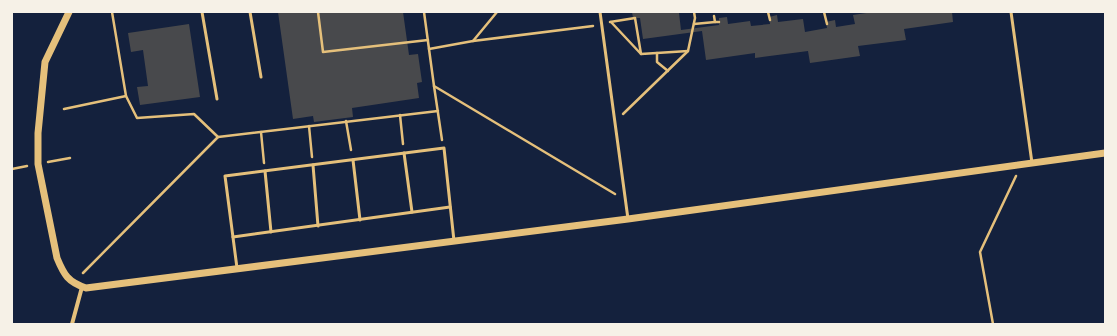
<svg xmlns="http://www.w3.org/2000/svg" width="1117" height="336" viewBox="0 0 1117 336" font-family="'Open Sans',sans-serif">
	<rect width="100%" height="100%" fill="#14213d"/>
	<!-- building -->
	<g fill="#48494c">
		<path d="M 278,12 L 403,12 L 409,55 L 418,54 L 422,82 L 417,83 L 419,98 L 352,108 L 353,117 L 314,122 L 313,116 L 293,119 Z"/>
		<path d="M 632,12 L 679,13 L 681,30 L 719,25 L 719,18 L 727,17 L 728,24 L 750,21 L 751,26 L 770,24 L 769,17 L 777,15 L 778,22 L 803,19 L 805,32 L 827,28 L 826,22 L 835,20 L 836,27 L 855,24 L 853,15 L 873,12 L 952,12 L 953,22 L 904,29 L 906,40 L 858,46 L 860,56 L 810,63 L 808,51 L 755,58 L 755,53 L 706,60 L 702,31 L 643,39 L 640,18 L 633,18 Z"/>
		<path d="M 189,24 L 200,97 L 140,105 L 137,87 L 148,86 L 143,50 L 131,52 L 128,33 Z"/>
	</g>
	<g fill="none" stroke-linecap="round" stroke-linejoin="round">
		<!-- path -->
		<g stroke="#e5c07b" stroke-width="2.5">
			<path d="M 112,12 L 126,96"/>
			<path d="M 318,12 L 323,52 L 428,40"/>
			<path d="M 424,12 L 434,86 L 615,194"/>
			<path d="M 768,12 L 770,20"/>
			<path d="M 824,12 L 827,24"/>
			<path d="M 714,16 L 715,22 L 719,22"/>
			<path d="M 610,22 L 635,18 L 641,54"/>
			<path d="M 611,22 L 641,54 L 688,51"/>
			<path d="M 694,24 L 715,22"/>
			<path d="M 473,41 L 497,12"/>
			<path d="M 429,49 L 473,41 L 593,26"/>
			<path d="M 657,53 L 657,62 L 668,71"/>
			<path d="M 434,86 L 442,140"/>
			<path d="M 64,109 L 126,96 L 137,118 L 194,114 L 218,137 L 438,111"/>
			<path d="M 623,114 L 688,51 L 695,18 L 694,12"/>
			<path d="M 400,115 L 403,144"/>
			<path d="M 346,121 L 351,150"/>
			<path d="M 309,126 L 312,157"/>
			<path d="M 261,132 L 264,163"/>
			<path d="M 48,162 L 70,158"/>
			<path d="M 12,169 L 27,166"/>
			<path d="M 83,273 L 218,137"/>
			<path d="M 993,324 L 980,252 L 1016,176"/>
		</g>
		<!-- service -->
		<g stroke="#e5c07b" stroke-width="3">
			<path d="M 202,12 L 217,99"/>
			<path d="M 250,12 L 261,77"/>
			<path d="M 600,12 L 628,219"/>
			<path d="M 1011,12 L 1032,163"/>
			<path d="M 404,153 L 412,212"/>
			<path d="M 353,160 L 360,220"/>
			<path d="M 313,165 L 318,226"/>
			<path d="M 265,171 L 271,232"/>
			<path d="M 233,237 L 450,207"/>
			<path d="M 237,268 L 225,176 L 444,148 L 454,241"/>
		</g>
		<!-- minor -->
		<path stroke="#e5c07b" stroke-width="4" d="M 72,324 L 82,287"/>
		<!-- tertiary -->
		<path stroke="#e5c07b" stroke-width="7" d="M 69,12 L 45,62 L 38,133 L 38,164 L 57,258 C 64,275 68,282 86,288 L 628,219 L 1105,153"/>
	</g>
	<!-- border -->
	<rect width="1117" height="336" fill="none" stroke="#f6f1e7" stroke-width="26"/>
</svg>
